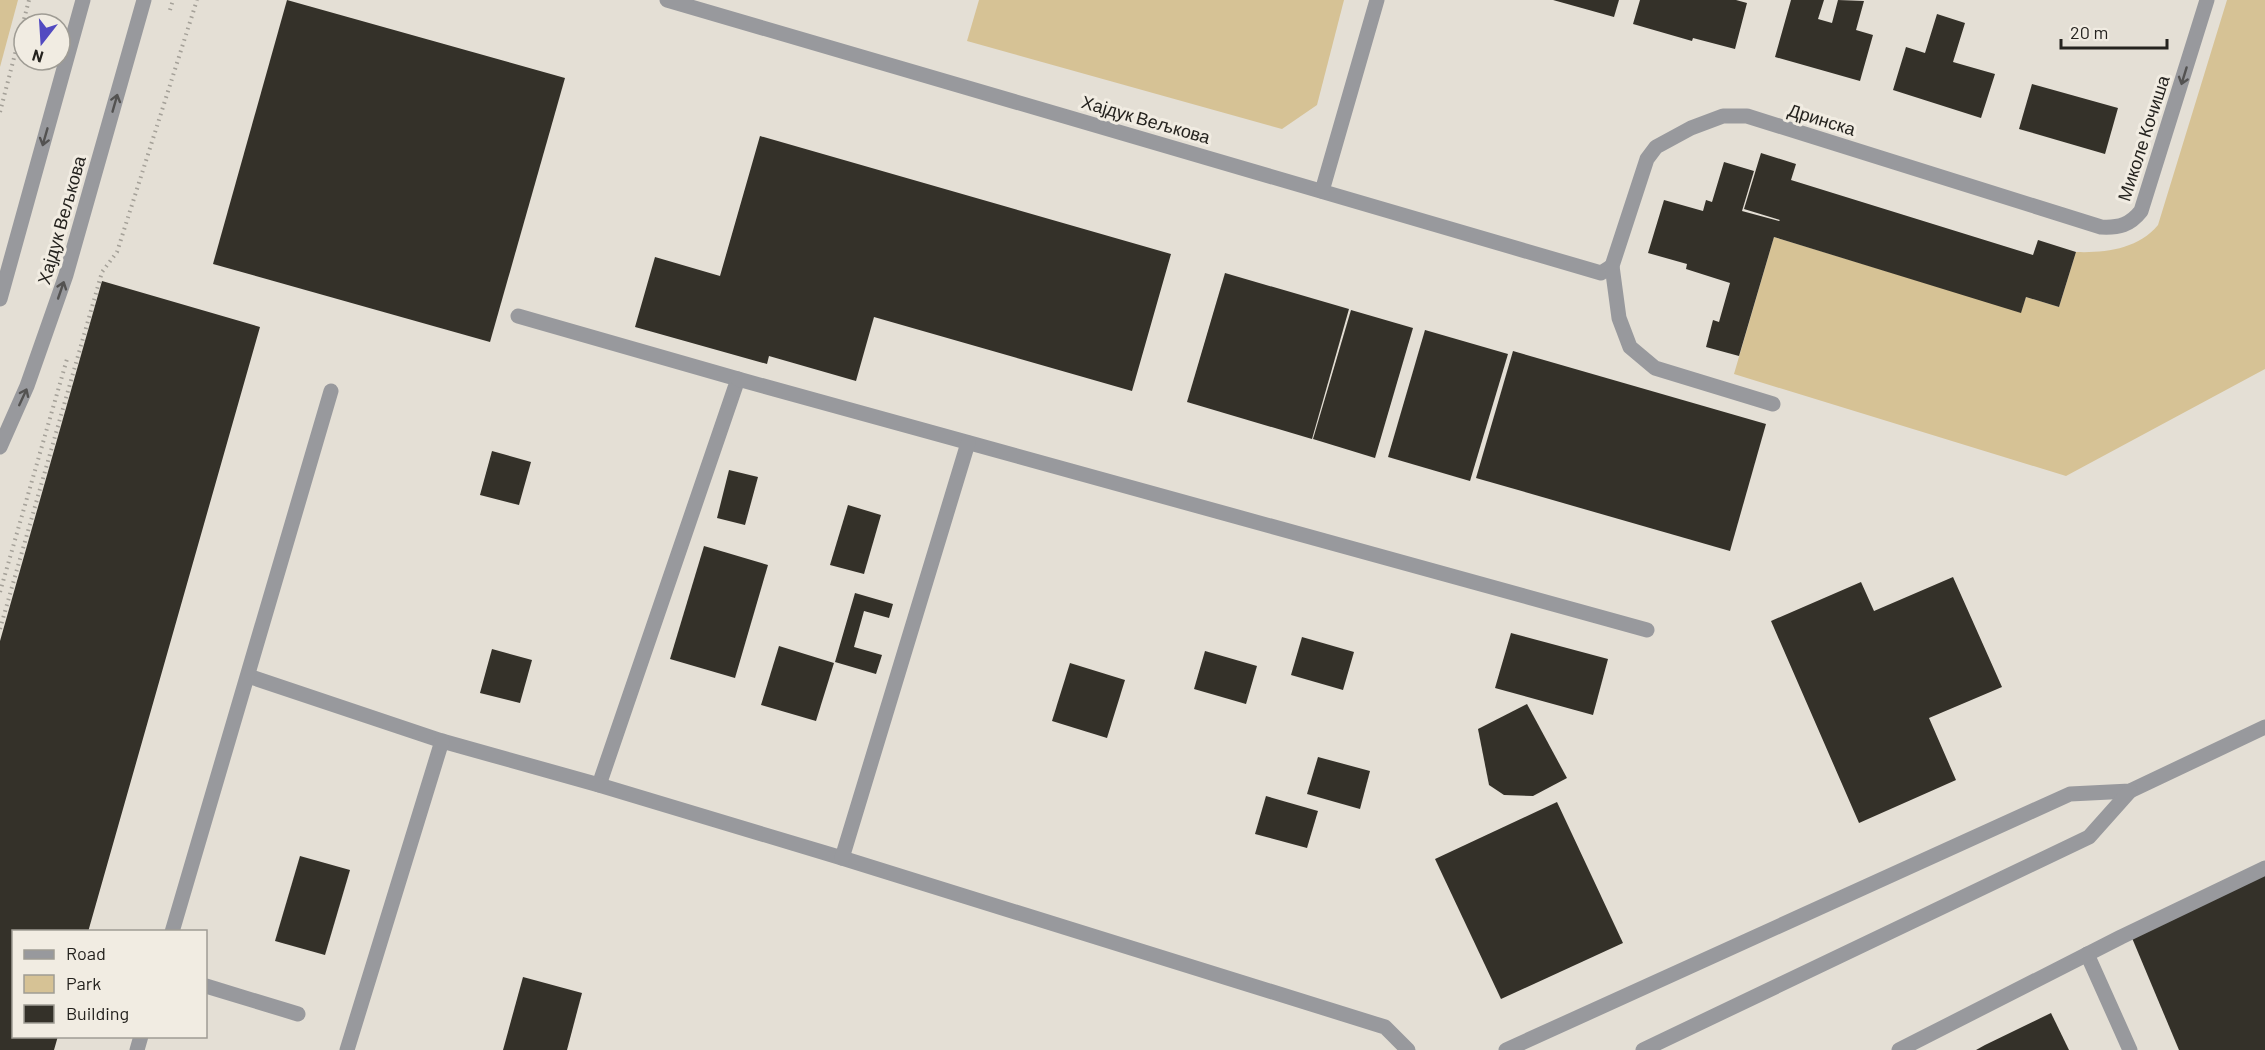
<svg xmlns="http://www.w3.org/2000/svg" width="2265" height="1050" viewBox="0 0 2265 1050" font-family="Barlow,sans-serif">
	<rect width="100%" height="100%" fill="#e4dfd5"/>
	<!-- green -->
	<g fill="#d6c295">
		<path d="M 0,0 L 18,0 L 0,67 Z"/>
		<path d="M 979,0 L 1344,0 L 1317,105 L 1282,129 L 967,41 Z"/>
		<path d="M 2227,0 L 2265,0 L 2265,369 L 2066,476 L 1734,374 L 1774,237 L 2021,312 L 2026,297 L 2059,307 L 2076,252 C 2106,253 2138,249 2158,225 Z"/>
	</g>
	<!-- building -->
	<g fill="#343129">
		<path d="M 287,0 L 565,78 L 490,342 L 213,264 Z"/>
		<path d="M 1553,0 L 1619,0 L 1614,17 Z"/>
		<path d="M 1640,0 L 1736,0 L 1747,3 L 1735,49 L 1693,38 L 1692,41 L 1633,24 Z"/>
		<path d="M 1791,0 L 1824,0 L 1818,19 L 1832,23 L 1838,0 L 1864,1 L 1856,30 L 1873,35 L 1860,81 L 1775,57 Z"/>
		<path d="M 1937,14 L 1965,23 L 1953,62 L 1995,74 L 1981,118 L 1893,90 L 1906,47 L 1925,53 Z"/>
		<path d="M 2032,84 L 2118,108 L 2105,154 L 2019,129 Z"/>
		<path d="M 760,136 L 1171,254 L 1132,391 L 874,317 L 856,381 L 769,356 L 767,364 L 635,327 L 655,257 L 720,276 Z"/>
		<path d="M 1761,153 L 1796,164 L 1791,180 L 2033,255 L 2038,240 L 2076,252 L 2059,307 L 2026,297 L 2021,313 L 1774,237 L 1739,356 L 1706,347 L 1713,320 L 1719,322 L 1730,283 L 1686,269 L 1687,264 L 1648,253 L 1664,200 L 1703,211 L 1706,200 L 1712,202 L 1724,162 L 1754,171 L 1742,211 L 1779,221 L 1780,220 L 1744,209 Z"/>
		<path d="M 1225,273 L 1349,309 L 1312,439 L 1187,402 Z"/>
		<path d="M 102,281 L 260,327 L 88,932 L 14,932 L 14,1036 L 58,1036 L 54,1050 L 0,1050 L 0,641 Z"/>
		<path d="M 1351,310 L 1413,328 L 1375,458 L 1313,439 Z"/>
		<path d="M 1425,330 L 1508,354 L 1470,481 L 1388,457 Z"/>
		<path d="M 1513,351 L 1766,424 L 1730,551 L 1476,478 Z"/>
		<path d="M 492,451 L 531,462 L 519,505 L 480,495 Z"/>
		<path d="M 729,470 L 758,477 L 745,525 L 717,518 Z"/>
		<path d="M 848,505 L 881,515 L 864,574 L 830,565 Z"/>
		<path d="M 704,546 L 768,565 L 735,678 L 670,659 Z"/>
		<path d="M 1953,577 L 2002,687 L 1929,718 L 1956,780 L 1859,823 L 1771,621 L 1861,582 L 1874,611 Z"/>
		<path d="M 855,593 L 893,604 L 889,618 L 864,611 L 854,647 L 882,655 L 876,674 L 835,662 Z"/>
		<path d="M 1511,633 L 1608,659 L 1593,715 L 1495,688 Z"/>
		<path d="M 1302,637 L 1354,652 L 1343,690 L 1291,675 Z"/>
		<path d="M 779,646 L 834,663 L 816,721 L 761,705 Z"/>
		<path d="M 492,649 L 532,660 L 520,703 L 480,693 Z"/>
		<path d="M 1205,651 L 1257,666 L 1246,704 L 1194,689 Z"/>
		<path d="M 1070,663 L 1125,680 L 1107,738 L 1052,721 Z"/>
		<path d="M 1527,704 L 1567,778 L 1533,796 L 1504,795 L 1489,785 L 1478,729 Z"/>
		<path d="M 1318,757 L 1370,771 L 1360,809 L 1307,794 Z"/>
		<path d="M 1266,796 L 1318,811 L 1307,848 L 1255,834 Z"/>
		<path d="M 1557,802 L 1623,943 L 1501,999 L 1435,859 Z"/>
		<path d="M 300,856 L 350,870 L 325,955 L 275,941 Z"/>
		<path d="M 2265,874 L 2265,1050 L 2179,1050 L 2132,938 Z"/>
		<path d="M 523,977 L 582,993 L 567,1050 L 503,1050 Z"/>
		<path d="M 2051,1013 L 2069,1050 L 1976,1050 L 1985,1045 Z"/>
	</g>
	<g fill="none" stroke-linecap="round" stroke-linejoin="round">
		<!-- path -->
		<g stroke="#a4a098" stroke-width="4" stroke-dasharray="1.5 4.5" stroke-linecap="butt">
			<path d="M 170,10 L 173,0"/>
			<path d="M 0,112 L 29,0"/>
			<path d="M 0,592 L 67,359"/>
			<path d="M 0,629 L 102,272 L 117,252 L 197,0"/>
		</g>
		<!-- minor -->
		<g stroke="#98999d" stroke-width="15">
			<path d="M 667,0 L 1601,273 L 1612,266"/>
			<path d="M 1322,191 L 1377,0"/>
			<path d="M 0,299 L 83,0"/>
			<path d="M 518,316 L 738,379 L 599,785"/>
			<path d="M 738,379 L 1647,630"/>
			<path d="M 1773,404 L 1655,368 L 1630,347 L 1619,318 L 1612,266 L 1647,159 L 1656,147 L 1691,128 L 1723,116 L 1747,116 L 2101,227 C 2119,228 2130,225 2141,211 L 2207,0"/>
			<path d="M 0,447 L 27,386 L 66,275 L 144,0"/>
			<path d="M 248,676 L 442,741 L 599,785 L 842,858 L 1385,1027 L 1408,1050"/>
			<path d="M 842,858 L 968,443"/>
			<path d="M 172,932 L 331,391"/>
			<path d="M 2087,954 L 2130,1050"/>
			<path d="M 206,986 L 298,1014"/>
			<path d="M 137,1050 L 141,1036"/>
			<path d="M 347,1050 L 442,741"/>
			<path d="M 1506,1050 L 2070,794 L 2130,791 L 2265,727"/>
			<path d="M 1643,1050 L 2089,837 L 2130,791"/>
			<path d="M 1899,1050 L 2121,937 L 2265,868"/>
		</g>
	</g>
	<!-- one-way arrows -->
	<defs><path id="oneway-shaft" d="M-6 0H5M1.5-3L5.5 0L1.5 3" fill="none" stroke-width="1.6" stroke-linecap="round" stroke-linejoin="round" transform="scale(1.5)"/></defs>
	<g stroke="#535251">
		<use href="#oneway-shaft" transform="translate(2184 76) rotate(107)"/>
		<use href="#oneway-shaft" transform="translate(115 103) rotate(-74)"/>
		<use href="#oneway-shaft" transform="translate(45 137) rotate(106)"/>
		<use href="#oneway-shaft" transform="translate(61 290) rotate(-71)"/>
		<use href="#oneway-shaft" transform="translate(23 397) rotate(-65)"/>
	</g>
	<g text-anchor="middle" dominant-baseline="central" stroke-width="6" stroke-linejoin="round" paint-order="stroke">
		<!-- street labels -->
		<g font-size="18" fill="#25231f" stroke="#f1ece2">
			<text transform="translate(1146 119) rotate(16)">Хајдук Вељкова</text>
			<text transform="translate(1822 119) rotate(17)">Дринска</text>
			<text transform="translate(2143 138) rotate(-72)">Миколе Кочиша</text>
			<text transform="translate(61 220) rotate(-74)">Хајдук Вељкова</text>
		</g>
	</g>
	<!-- legend -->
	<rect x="12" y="930" width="195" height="108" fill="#f1ece2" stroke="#9f9c94" stroke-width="1.5"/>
	<rect x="24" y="950" width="30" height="9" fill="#98999d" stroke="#9f9c94" stroke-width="1.5"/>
	<text x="66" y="960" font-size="18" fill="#25231f">Road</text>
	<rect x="24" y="975" width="30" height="18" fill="#d6c295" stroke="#9f9c94" stroke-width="1.5"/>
	<text x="66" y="990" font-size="18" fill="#25231f">Park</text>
	<rect x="24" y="1005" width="30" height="18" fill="#343129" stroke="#9f9c94" stroke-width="1.5"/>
	<text x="66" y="1020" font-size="18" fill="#25231f">Building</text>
	<!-- north arrow -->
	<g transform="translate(42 42) rotate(197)"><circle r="28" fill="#f1ece2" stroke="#9f9c94" stroke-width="1.5"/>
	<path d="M0-4.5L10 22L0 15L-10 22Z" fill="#524ac1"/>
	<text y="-9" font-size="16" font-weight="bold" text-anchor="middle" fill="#25231f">N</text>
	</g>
	<!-- scale -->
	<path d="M2061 39v9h106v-9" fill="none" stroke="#25231f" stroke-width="3"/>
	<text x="2070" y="39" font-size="18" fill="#25231f" stroke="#f1ece2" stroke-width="4.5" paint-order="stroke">20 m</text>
</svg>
